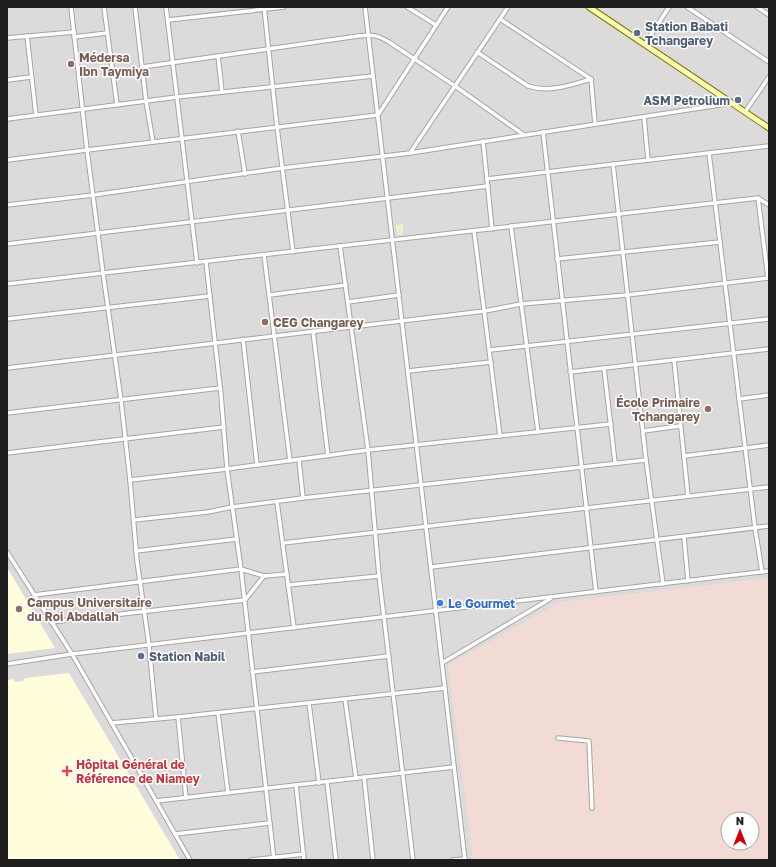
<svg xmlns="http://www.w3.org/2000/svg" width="776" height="867" viewBox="0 0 776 867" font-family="'Golos Text',sans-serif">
	<rect width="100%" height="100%" fill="#efeae3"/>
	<!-- residential -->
	<path fill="#dcdadb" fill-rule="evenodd" d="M 7,7 L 769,7 L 769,860 L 7,860 ZM 728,819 L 752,819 L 752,843 L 728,843 Z"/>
	<!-- education -->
	<g fill="#fffddc">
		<path d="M 7,568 L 8,569 L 55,648 L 7,654 Z"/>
		<path d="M 69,673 L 180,860 L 7,860 L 7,680 L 13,679 L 15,682 L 23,681 L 25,678 Z"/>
	</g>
	<!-- military -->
	<path fill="#f2dbd5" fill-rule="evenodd" d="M 769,578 L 769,860 L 473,860 L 448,665 L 560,602 ZM 728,819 L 752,819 L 752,843 L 728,843 Z"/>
	<!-- farmland -->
	<path fill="#efefcd" d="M 403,224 L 403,235 L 397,235 L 396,225 Z"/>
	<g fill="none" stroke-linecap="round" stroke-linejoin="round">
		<!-- street casing -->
		<g stroke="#a5a5a5" stroke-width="5.5">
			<g id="street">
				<path d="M 71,7 L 87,150 L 378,115 L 448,7"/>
				<path d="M 104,7 L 117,105"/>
				<path d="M 135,7 L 146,101 L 153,142"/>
				<path d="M 166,7 L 197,263"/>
				<path d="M 264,7 L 277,127 L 293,252"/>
				<path d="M 365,7 L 465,860"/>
				<path d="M 407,7 L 436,25"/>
				<path d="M 687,7 L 769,62"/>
				<path d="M 757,7 L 769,15"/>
				<path d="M 500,19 L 591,79 L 595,124"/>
				<path d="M 168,20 L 284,7"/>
				<path d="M 27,36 L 36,115"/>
				<path d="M 74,37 L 107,33"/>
				<path d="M 7,38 L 74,32"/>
				<path d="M 645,44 L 669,7"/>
				<path d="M 477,52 L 528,86 C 549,93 571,85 591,79"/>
				<path d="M 218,56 L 222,92"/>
				<path d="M 142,67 L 358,36 C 372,34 377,35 389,42 L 455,86 L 524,135"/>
				<path d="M 7,80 L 31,77"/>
				<path d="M 745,112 L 769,77"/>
				<path d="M 644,117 L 648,160"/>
				<path d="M 7,119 L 177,97 L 373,76"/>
				<path d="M 238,131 L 245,174"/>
				<path d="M 543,132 L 596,592"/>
				<path d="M 483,141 L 492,229"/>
				<path d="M 410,153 L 508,7"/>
				<path d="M 709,153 L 755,528 L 762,572"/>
				<path d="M 7,160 L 87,150 L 103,273 L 121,400 L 130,480 L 137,561 L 149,645 L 156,719"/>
				<path d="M 613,164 L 646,460 L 663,584"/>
				<path d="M 487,179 L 769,146"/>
				<path d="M 758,198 L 768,278"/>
				<path d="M 7,205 L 93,195 L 283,168 L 410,153 L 732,103"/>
				<path d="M 511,226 L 538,432"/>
				<path d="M 474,231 L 500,436"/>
				<path d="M 7,244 L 488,186"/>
				<path d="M 340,246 L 368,450 L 379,576 L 413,860"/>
				<path d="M 264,255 L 290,461"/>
				<path d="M 557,259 L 720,242"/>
				<path d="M 206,262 L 221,395 L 227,469 L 241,569 L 274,860"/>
				<path d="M 7,284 L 758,198 L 769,205"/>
				<path d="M 270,295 L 346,285"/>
				<path d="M 348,302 L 399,295"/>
				<path d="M 7,319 L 210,296"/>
				<path d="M 313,331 L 328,456"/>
				<path d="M 243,339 L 257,465"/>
				<path d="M 490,350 L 769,319"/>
				<path d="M 674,360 L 688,496"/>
				<path d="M 7,368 L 485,311 L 521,304 L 627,295 L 769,278"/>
				<path d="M 604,368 L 615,463"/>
				<path d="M 408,371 L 491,362"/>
				<path d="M 570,372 L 769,349"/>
				<path d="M 739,399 L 769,395"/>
				<path d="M 7,413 L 220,388"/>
				<path d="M 643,431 L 680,426"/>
				<path d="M 7,453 L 224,427"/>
				<path d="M 684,456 L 769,445"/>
				<path d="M 299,460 L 303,498"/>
				<path d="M 130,480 L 227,469 L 368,450 L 611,424"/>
				<path d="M 277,502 L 294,628"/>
				<path d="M 134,520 L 208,512 L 232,507 L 303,498 L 646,460"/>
				<path d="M 684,537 L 688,581"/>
				<path d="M 283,543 L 769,487"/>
				<path d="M 136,551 L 237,539"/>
				<path d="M 7,552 L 72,654 L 190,860"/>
				<path d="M 431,567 L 769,526"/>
				<path d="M 288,585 L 379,576"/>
				<path d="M 34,595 L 241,569 L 264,576 L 287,574"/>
				<path d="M 51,622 L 245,600 L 264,576"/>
				<path d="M 442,663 L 550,599"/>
				<path d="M 7,664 L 72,654 L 769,571"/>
				<path d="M 252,672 L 389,656"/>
				<path d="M 345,699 L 356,778"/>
				<path d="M 309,703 L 319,783"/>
				<path d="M 218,713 L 228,793"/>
				<path d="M 178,717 L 186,798"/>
				<path d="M 111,723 L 178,717 L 445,688"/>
				<path d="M 558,738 L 589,741 L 592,808"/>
				<path d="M 364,777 L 373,860"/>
				<path d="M 327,782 L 336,860"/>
				<path d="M 296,785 L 304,860"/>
				<path d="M 156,801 L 454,767"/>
				<path d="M 175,834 L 270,823"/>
				<path d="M 251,860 L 304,854"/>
				<path d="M 453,860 L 465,859"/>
			</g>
		</g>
		<!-- secondary casing -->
		<g stroke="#747900" stroke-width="7">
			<path id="secondary" d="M 589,7 L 769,128"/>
		</g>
		<!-- street -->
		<use href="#street" stroke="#fff" stroke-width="3.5"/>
		<!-- secondary -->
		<use href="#secondary" stroke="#fcfbb4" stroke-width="5"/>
	</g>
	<!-- markers -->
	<g fill="#5c6f8a" stroke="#fff" stroke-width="1.5">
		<circle cx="637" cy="33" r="4"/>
		<circle cx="738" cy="100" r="4"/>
		<circle cx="141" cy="656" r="4"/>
	</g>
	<g fill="#8d6e63" stroke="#fff" stroke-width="1.5">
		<circle cx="71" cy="64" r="4"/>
		<circle cx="265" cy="322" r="4"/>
		<circle cx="708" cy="409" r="4"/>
		<circle cx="19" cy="609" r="4"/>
	</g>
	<circle fill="#3f7fe0" stroke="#fff" stroke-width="1.5" cx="440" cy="603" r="4"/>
	<path fill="#e0444e" stroke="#fff" stroke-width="1.5" d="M65 765h4v4h4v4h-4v4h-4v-4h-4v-4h4z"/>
	<g text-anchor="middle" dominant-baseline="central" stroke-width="3" stroke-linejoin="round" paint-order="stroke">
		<!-- service labels -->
		<g font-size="12" font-weight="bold" fill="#4e5e75" stroke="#fff" text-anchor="start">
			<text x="645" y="26">Station Babati<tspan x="645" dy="14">Tchangarey</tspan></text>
			<text x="730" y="100" text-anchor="end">ASM Petrolium</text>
			<text x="149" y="656">Station Nabil</text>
		</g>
		<!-- education labels -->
		<g font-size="12" font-weight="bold" fill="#785e54" stroke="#fff" text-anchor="start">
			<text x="79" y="57">Médersa<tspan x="79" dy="14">Ibn Taymiya</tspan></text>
			<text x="273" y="322">CEG Changarey</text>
			<text x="700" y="402" text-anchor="end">École Primaire<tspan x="700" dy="14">Tchangarey</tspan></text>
			<text x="27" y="602">Campus Universitaire<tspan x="27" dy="14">du Roi Abdallah</tspan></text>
		</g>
		<!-- shop labels -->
		<g font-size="12" font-weight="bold" fill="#366cbe" stroke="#fff" text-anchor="start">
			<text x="448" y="603">Le Gourmet</text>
		</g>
		<!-- health labels -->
		<g font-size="12" font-weight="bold" fill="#be3a42" stroke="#fff" text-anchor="start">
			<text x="76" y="764">Hôpital Général de<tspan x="76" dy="14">Référence de Niamey</tspan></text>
		</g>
	</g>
	<!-- border -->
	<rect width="776" height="867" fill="none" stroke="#1e1e1e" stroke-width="16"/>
	<!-- north arrow -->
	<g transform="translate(740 831)"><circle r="19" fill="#ffffff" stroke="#a5a5a5"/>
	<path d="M0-3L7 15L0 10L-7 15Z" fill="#cb000e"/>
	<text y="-6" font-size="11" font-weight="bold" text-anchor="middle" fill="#1e1e1e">N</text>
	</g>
</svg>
